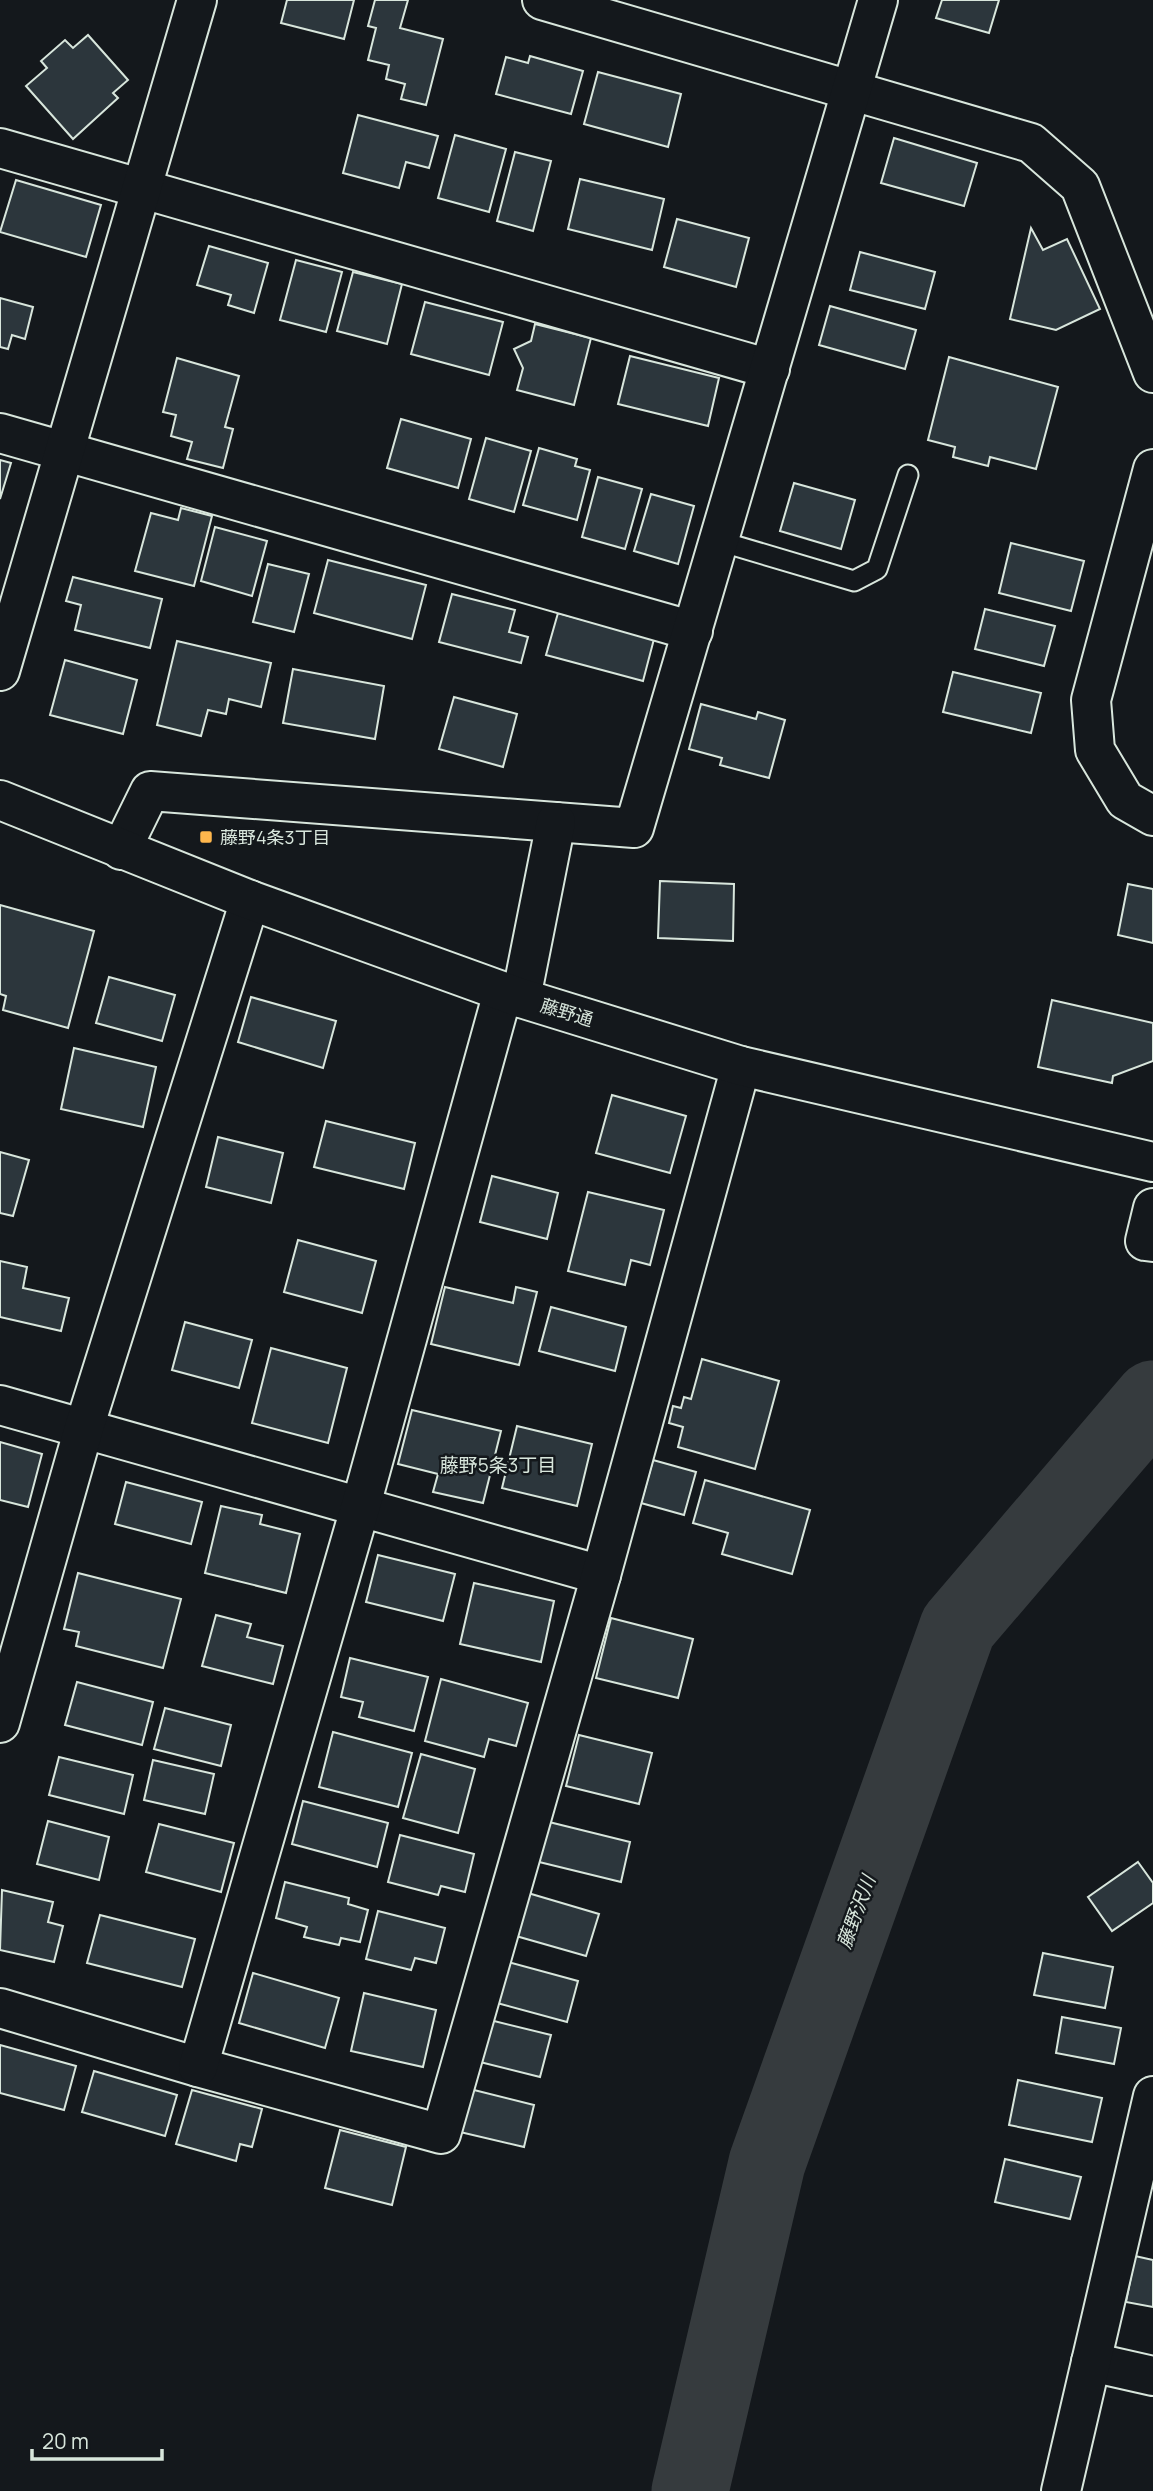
<svg xmlns="http://www.w3.org/2000/svg" width="1153" height="2491" viewBox="0 0 1153 2491" font-family="Manrope,'Noto Sans JP',sans-serif">
	<rect width="100%" height="100%" fill="#14181c"/>
	<g fill="none" stroke-linecap="round" stroke-linejoin="round">
		<!-- river -->
		<path stroke="#363b3e" stroke-width="77" d="M 690,2491 L 767,2163 L 958,1627 L 1153,1399"/>
	</g>
	<!-- building -->
	<g fill="#2c363c" stroke="#d8e6dc" stroke-width="2">
		<path d="M 287,0 L 354,0 L 344,39 L 281,23 Z"/>
		<path d="M 375,0 L 408,0 L 400,28 L 443,39 L 426,105 L 401,99 L 405,84 L 386,79 L 389,65 L 368,60 L 376,28 L 368,26 Z"/>
		<path d="M 942,0 L 999,0 L 989,33 L 936,18 Z"/>
		<path d="M 88,35 L 128,80 L 113,93 L 118,98 L 73,139 L 26,86 L 47,68 L 41,61 L 65,40 L 73,48 Z"/>
		<path d="M 530,56 L 583,71 L 571,114 L 496,94 L 506,57 L 528,63 Z"/>
		<path d="M 598,72 L 681,94 L 668,147 L 584,124 Z"/>
		<path d="M 358,115 L 438,136 L 429,168 L 406,162 L 399,188 L 343,173 Z"/>
		<path d="M 455,135 L 506,149 L 489,212 L 438,198 Z"/>
		<path d="M 894,138 L 977,163 L 964,206 L 881,183 Z"/>
		<path d="M 515,152 L 551,161 L 533,231 L 497,221 Z"/>
		<path d="M 580,179 L 664,199 L 652,250 L 568,229 Z"/>
		<path d="M 16,180 L 101,205 L 86,257 L 0,232 Z"/>
		<path d="M 677,219 L 749,238 L 736,287 L 664,267 Z"/>
		<path d="M 1031,228 L 1043,250 L 1067,239 L 1100,309 L 1056,330 L 1010,319 Z"/>
		<path d="M 209,246 L 268,263 L 254,313 L 228,305 L 231,295 L 197,285 Z"/>
		<path d="M 860,252 L 935,272 L 925,309 L 850,290 Z"/>
		<path d="M 296,260 L 342,272 L 326,332 L 280,320 Z"/>
		<path d="M 353,272 L 402,284 L 387,344 L 337,331 Z"/>
		<path d="M 0,298 L 33,307 L 25,339 L 12,335 L 8,349 L 0,347 Z"/>
		<path d="M 425,302 L 503,322 L 489,375 L 411,354 Z"/>
		<path d="M 830,306 L 916,330 L 905,369 L 819,345 Z"/>
		<path d="M 535,324 L 591,338 L 574,405 L 517,390 L 523,368 L 514,349 L 531,341 Z"/>
		<path d="M 630,356 L 719,378 L 708,426 L 618,404 Z"/>
		<path d="M 949,357 L 1058,387 L 1036,469 L 990,457 L 988,466 L 953,457 L 955,447 L 928,440 Z"/>
		<path d="M 177,358 L 239,376 L 225,427 L 233,429 L 223,468 L 187,459 L 192,442 L 171,436 L 176,415 L 163,412 Z"/>
		<path d="M 401,419 L 471,439 L 458,488 L 387,468 Z"/>
		<path d="M 486,438 L 531,451 L 514,512 L 469,499 Z"/>
		<path d="M 539,448 L 577,459 L 575,466 L 590,470 L 577,520 L 523,505 Z"/>
		<path d="M 0,460 L 11,463 L 0,499 Z"/>
		<path d="M 598,477 L 642,489 L 625,549 L 582,537 Z"/>
		<path d="M 794,483 L 855,500 L 841,549 L 780,531 Z"/>
		<path d="M 651,494 L 694,506 L 678,564 L 634,551 Z"/>
		<path d="M 181,508 L 212,516 L 194,586 L 135,571 L 151,513 L 178,520 Z"/>
		<path d="M 215,527 L 267,541 L 252,596 L 201,581 Z"/>
		<path d="M 1011,543 L 1084,561 L 1071,611 L 999,593 Z"/>
		<path d="M 328,560 L 426,585 L 412,639 L 314,613 Z"/>
		<path d="M 268,564 L 309,574 L 294,632 L 253,622 Z"/>
		<path d="M 73,577 L 162,599 L 150,648 L 75,630 L 81,605 L 66,601 Z"/>
		<path d="M 452,594 L 515,610 L 509,632 L 528,637 L 521,663 L 439,642 Z"/>
		<path d="M 985,609 L 1055,626 L 1044,666 L 975,649 Z"/>
		<path d="M 558,613 L 654,639 L 643,681 L 546,655 Z"/>
		<path d="M 177,641 L 271,663 L 261,707 L 229,699 L 226,714 L 208,710 L 201,736 L 157,725 Z"/>
		<path d="M 65,660 L 137,680 L 123,734 L 50,715 Z"/>
		<path d="M 293,669 L 384,686 L 375,739 L 283,723 Z"/>
		<path d="M 953,672 L 1041,693 L 1031,733 L 943,712 Z"/>
		<path d="M 454,697 L 517,714 L 503,767 L 439,749 Z"/>
		<path d="M 701,704 L 756,719 L 758,712 L 785,720 L 769,778 L 720,765 L 722,758 L 689,749 Z"/>
		<path d="M 660,881 L 734,884 L 733,941 L 658,938 Z"/>
		<path d="M 1128,884 L 1153,889 L 1153,943 L 1118,935 Z"/>
		<path d="M 0,905 L 94,931 L 68,1028 L 3,1010 L 6,996 L 0,994 Z"/>
		<path d="M 109,977 L 175,995 L 162,1041 L 96,1023 Z"/>
		<path d="M 251,997 L 336,1021 L 323,1068 L 238,1042 Z"/>
		<path d="M 1052,1000 L 1153,1023 L 1153,1061 L 1113,1076 L 1112,1083 L 1038,1067 Z"/>
		<path d="M 74,1048 L 156,1067 L 143,1127 L 61,1109 Z"/>
		<path d="M 612,1095 L 686,1116 L 670,1173 L 596,1153 Z"/>
		<path d="M 326,1121 L 415,1143 L 404,1189 L 314,1167 Z"/>
		<path d="M 218,1137 L 283,1153 L 271,1203 L 206,1187 Z"/>
		<path d="M 0,1152 L 29,1160 L 13,1216 L 0,1213 Z"/>
		<path d="M 492,1176 L 558,1193 L 547,1239 L 480,1222 Z"/>
		<path d="M 588,1192 L 664,1210 L 650,1265 L 631,1260 L 625,1285 L 568,1271 Z"/>
		<path d="M 298,1240 L 376,1261 L 362,1313 L 284,1292 Z"/>
		<path d="M 0,1261 L 27,1267 L 23,1288 L 69,1298 L 61,1331 L 0,1317 Z"/>
		<path d="M 445,1287 L 513,1303 L 516,1287 L 537,1292 L 519,1365 L 431,1344 Z"/>
		<path d="M 551,1307 L 626,1327 L 615,1371 L 539,1351 Z"/>
		<path d="M 185,1322 L 252,1340 L 239,1388 L 172,1370 Z"/>
		<path d="M 271,1348 L 347,1368 L 328,1443 L 252,1423 Z"/>
		<path d="M 702,1359 L 779,1381 L 755,1469 L 678,1447 L 683,1427 L 669,1423 L 673,1406 L 681,1408 L 684,1397 L 691,1399 Z"/>
		<path d="M 412,1410 L 501,1431 L 483,1503 L 433,1492 L 438,1474 L 398,1464 Z"/>
		<path d="M 517,1426 L 592,1444 L 577,1506 L 502,1488 Z"/>
		<path d="M 0,1442 L 42,1454 L 28,1507 L 0,1500 Z"/>
		<path d="M 653,1460 L 696,1472 L 684,1515 L 641,1503 Z"/>
		<path d="M 705,1480 L 810,1510 L 792,1574 L 722,1554 L 728,1533 L 693,1523 Z"/>
		<path d="M 126,1482 L 202,1502 L 191,1544 L 115,1524 Z"/>
		<path d="M 221,1506 L 262,1515 L 260,1524 L 300,1534 L 286,1593 L 205,1573 Z"/>
		<path d="M 378,1555 L 455,1574 L 443,1621 L 366,1602 Z"/>
		<path d="M 78,1573 L 181,1599 L 163,1668 L 76,1646 L 79,1632 L 64,1629 Z"/>
		<path d="M 474,1583 L 554,1601 L 541,1662 L 460,1644 Z"/>
		<path d="M 216,1615 L 251,1624 L 247,1637 L 283,1646 L 273,1684 L 202,1666 Z"/>
		<path d="M 611,1618 L 693,1639 L 678,1698 L 596,1678 Z"/>
		<path d="M 350,1658 L 428,1677 L 414,1731 L 359,1717 L 363,1702 L 341,1697 Z"/>
		<path d="M 441,1679 L 528,1703 L 516,1746 L 489,1739 L 484,1757 L 425,1741 Z"/>
		<path d="M 77,1682 L 153,1702 L 142,1745 L 65,1725 Z"/>
		<path d="M 165,1708 L 231,1725 L 221,1766 L 154,1749 Z"/>
		<path d="M 333,1732 L 412,1753 L 398,1807 L 319,1787 Z"/>
		<path d="M 579,1735 L 652,1753 L 639,1804 L 566,1786 Z"/>
		<path d="M 421,1754 L 475,1769 L 458,1833 L 403,1818 Z"/>
		<path d="M 59,1757 L 133,1775 L 124,1814 L 49,1795 Z"/>
		<path d="M 153,1760 L 214,1774 L 205,1814 L 144,1800 Z"/>
		<path d="M 303,1801 L 388,1823 L 377,1867 L 292,1844 Z"/>
		<path d="M 48,1821 L 109,1837 L 99,1880 L 37,1864 Z"/>
		<path d="M 545,1821 L 630,1842 L 621,1882 L 535,1861 Z"/>
		<path d="M 159,1824 L 234,1843 L 221,1892 L 146,1872 Z"/>
		<path d="M 400,1835 L 474,1854 L 465,1892 L 441,1886 L 438,1895 L 388,1882 Z"/>
		<path d="M 1138,1862 L 1153,1883 L 1153,1903 L 1112,1931 L 1088,1897 Z"/>
		<path d="M 285,1882 L 349,1898 L 348,1904 L 368,1910 L 360,1942 L 341,1938 L 339,1945 L 304,1937 L 307,1927 L 276,1918 Z"/>
		<path d="M 2,1890 L 53,1902 L 48,1922 L 63,1926 L 54,1962 L 0,1950 Z"/>
		<path d="M 528,1893 L 599,1914 L 586,1956 L 516,1936 Z"/>
		<path d="M 378,1911 L 445,1928 L 436,1963 L 415,1958 L 411,1970 L 366,1959 Z"/>
		<path d="M 100,1915 L 195,1939 L 182,1987 L 87,1963 Z"/>
		<path d="M 1043,1953 L 1113,1967 L 1105,2008 L 1034,1995 Z"/>
		<path d="M 508,1962 L 578,1981 L 567,2022 L 497,2003 Z"/>
		<path d="M 253,1973 L 339,1998 L 325,2048 L 239,2023 Z"/>
		<path d="M 364,1993 L 436,2010 L 423,2067 L 351,2051 Z"/>
		<path d="M 1062,2017 L 1121,2028 L 1114,2064 L 1056,2053 Z"/>
		<path d="M 486,2019 L 551,2035 L 540,2077 L 476,2061 Z"/>
		<path d="M 0,2045 L 76,2066 L 64,2110 L 0,2093 Z"/>
		<path d="M 94,2071 L 177,2095 L 165,2136 L 82,2112 Z"/>
		<path d="M 1018,2080 L 1102,2098 L 1092,2142 L 1009,2125 Z"/>
		<path d="M 470,2089 L 534,2105 L 524,2147 L 460,2132 Z"/>
		<path d="M 192,2090 L 262,2109 L 252,2147 L 240,2144 L 236,2161 L 176,2144 Z"/>
		<path d="M 340,2130 L 406,2147 L 392,2205 L 325,2188 Z"/>
		<path d="M 1005,2159 L 1081,2177 L 1070,2219 L 995,2202 Z"/>
		<path d="M 1135,2256 L 1153,2260 L 1153,2307 L 1126,2302 Z"/>
	</g>
	<g fill="none" stroke-linecap="round" stroke-linejoin="round">
		<!-- lane casing -->
		<g stroke="#d8e6dc" stroke-width="23">
			<path id="lane" d="M 719,541 L 854,581 L 877,569 L 908,475"/>
		</g>
		<!-- street casing -->
		<g stroke="#d8e6dc" stroke-width="42">
			<g id="street">
				<path d="M 542,0 L 1031,143 L 1080,186 L 1153,373"/>
				<path d="M 0,148 L 770,369"/>
				<path d="M 0,433 L 693,631"/>
				<path d="M 1153,469 L 1091,700 L 1095,750 L 1125,800 L 1153,816"/>
				<path d="M 0,671 L 197,0"/>
				<path d="M 121,850 L 150,791 L 634,828 L 878,0"/>
				<path d="M 521,998 L 556,822"/>
				<path d="M 1153,1208 L 1145,1241 L 1153,1242"/>
				<path d="M 0,1405 L 601,1575"/>
				<path d="M 0,1723 L 84,1428 L 250,900"/>
				<path d="M 0,2008 L 198,2067 L 441,2134 L 601,1575 L 741,1066"/>
				<path d="M 198,2067 L 361,1505 L 503,992"/>
				<path d="M 1091,2362 L 1153,2376"/>
				<path d="M 1061,2491 L 1153,2096"/>
			</g>
		</g>
		<!-- secondary casing -->
		<g stroke="#d8e6dc" stroke-width="42">
			<path id="secondary" d="M 0,800 L 250,900 L 521,998 L 741,1066 L 1153,1162"/>
		</g>
		<!-- lane -->
		<use href="#lane" stroke="#14181c" stroke-width="19"/>
		<!-- street -->
		<use href="#street" stroke="#14181c" stroke-width="38"/>
		<!-- secondary -->
		<use href="#secondary" stroke="#14181c" stroke-width="38"/>
	</g>
	<!-- markers -->
	<rect fill="#ffb74d" stroke="#14181c" stroke-width="2.5" x="199" y="830" width="14" height="14" rx="3.5"/>
	<g text-anchor="middle" dominant-baseline="central" stroke-width="5" stroke-linejoin="round" paint-order="stroke">
		<!-- poi labels -->
		<g font-size="18" fill="#d8e6dc" stroke="#14181c" text-anchor="start">
			<text x="220" y="837">藤野4条3丁目</text>
		</g>
		<!-- street labels -->
		<g font-size="18" fill="#d8e6dc" stroke="#14181c">
			<text transform="translate(567 1012) rotate(17)">藤野通</text>
		</g>
		<!-- neighbourhood labels -->
		<g font-size="19" fill="#d8e6dc" stroke="#14181c">
			<text x="498" y="1465">藤野5条3丁目</text>
		</g>
		<!-- water labels -->
		<g font-size="19" font-style="italic" fill="#d8e6dc" stroke="#14181c">
			<text transform="translate(856 1912) rotate(-70)">藤野沢川</text>
		</g>
	</g>
	<!-- scale -->
	<path d="M32 2449v10h130v-10" fill="none" stroke="#d8e6dc" stroke-width="3.5"/>
	<text x="42" y="2449" font-size="21" fill="#d8e6dc" stroke="#14181c" stroke-width="5" paint-order="stroke">20 m</text>
</svg>
